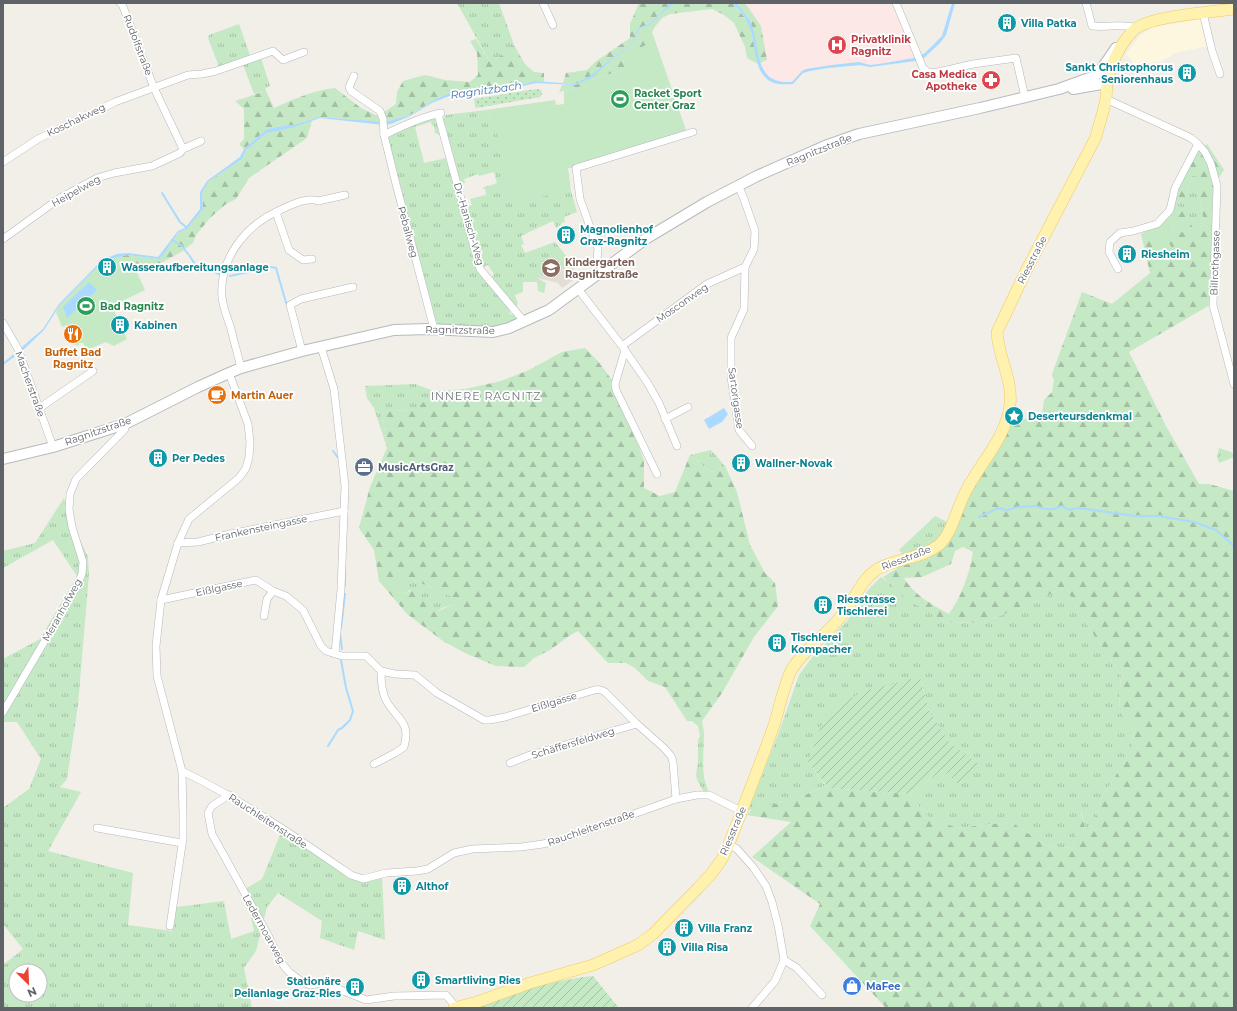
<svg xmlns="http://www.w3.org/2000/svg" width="1237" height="1011" viewBox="0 0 1237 1011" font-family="Montserrat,sans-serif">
	<defs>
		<pattern id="grass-tufts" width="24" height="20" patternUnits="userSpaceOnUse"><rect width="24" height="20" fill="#c5e8c5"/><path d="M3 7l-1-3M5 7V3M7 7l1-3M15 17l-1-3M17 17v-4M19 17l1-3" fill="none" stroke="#a3c0a4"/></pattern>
		<pattern id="forest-firs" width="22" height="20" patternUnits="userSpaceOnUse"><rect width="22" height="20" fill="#c5e8c5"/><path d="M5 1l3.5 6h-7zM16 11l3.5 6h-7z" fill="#a3c0a4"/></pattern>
		<pattern id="park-dots" width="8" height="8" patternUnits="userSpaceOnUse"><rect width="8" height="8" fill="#c5e8c5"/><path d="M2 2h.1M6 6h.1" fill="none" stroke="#a3c0a4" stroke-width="1.8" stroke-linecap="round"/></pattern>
		<pattern id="garden-furrows" width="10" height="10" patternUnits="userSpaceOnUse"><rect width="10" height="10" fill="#c5e8c5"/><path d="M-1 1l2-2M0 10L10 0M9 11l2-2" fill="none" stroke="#a3c0a4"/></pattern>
	</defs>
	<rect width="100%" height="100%" fill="#f1efe8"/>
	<!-- commercial -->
	<path fill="#fef7e0" d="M 1202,19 L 1209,46 L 1174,53 L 1171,56 L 1159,62 L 1135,65 L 1126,54 L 1140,35 L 1154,27 Z"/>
	<!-- education -->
	<path fill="#e1ded6" d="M 557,246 L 579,276 L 562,288 L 558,283 L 537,278 Z"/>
	<!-- medical -->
	<path fill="#fce8e6" d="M 745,3 L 891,3 L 912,51 L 911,51 L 914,59 L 871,66 L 860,63 L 828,66 L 802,72 L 792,83 L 776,83 L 768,78 L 759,63 L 767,60 L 761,26 Z"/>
	<!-- grass -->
	<g fill="url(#grass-tufts)" fill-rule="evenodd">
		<path d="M 457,3 L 499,3 L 514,45 L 491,64 Z"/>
		<path d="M 239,24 L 252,61 L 261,58 L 270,86 L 265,88 L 266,91 L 254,94 L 241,59 L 219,67 L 208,38 L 209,35 Z"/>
		<path d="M 519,106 L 522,199 L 571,191 L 577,212 L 564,217 L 565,221 L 556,228 L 553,221 L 521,236 L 524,244 L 521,245 L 525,253 L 555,242 L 575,267 L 566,272 L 559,263 L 537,278 L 546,283 L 544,293 L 538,291 L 537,282 L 523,282 L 523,292 L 515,295 L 518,304 L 516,306 L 491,278 L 494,274 L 488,265 L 483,267 L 466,209 L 469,206 L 472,205 L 470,199 L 486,195 L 485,189 L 482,188 L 497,183 L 494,172 L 479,176 L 478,174 L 464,179 L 465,183 L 461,184 L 443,119 L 446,115 Z"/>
		<path d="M 430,117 L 436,120 L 440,135 L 435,133 L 434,125 L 432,126 L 431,122 L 415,127 L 424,163 L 446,158 L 474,257 L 509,307 L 510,314 C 515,315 516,316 517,320 C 500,331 458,325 438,324 L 435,318 L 388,137 L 411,123 Z"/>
		<path d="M 1192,176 L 1199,176 L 1199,194 L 1204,223 L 1195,231 L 1176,207 L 1179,201 L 1186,197 Z"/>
		<path d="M 415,384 L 434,391 L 415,411 L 382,410 L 387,448 L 374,408 L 367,398 L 365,386 Z"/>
		<path d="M 1219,448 L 1231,452 L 1234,455 L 1234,457 L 1219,463 L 1217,457 Z"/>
		<path d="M 711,450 L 725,466 L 711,472 L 690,455 Z"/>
		<path d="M 64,498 L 77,534 L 88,557 L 89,574 L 78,705 L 67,779 L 60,787 L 81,792 L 48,851 L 133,873 L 128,925 L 172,931 L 176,907 L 224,901 L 231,939 L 254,931 L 245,889 L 262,879 L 282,830 L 350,877 L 382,877 L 385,940 L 358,931 L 354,950 L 320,938 L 322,921 L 278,893 L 267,907 L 256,951 L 244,968 L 252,1008 L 3,1008 L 3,965 L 23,949 L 3,924 L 3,808 L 29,789 L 41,759 L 17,722 L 3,722 L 3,659 L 40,639 L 77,576 L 53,540 L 3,568 L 3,551 L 35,543 ZM 16,971 L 40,971 L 40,995 L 16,995 Z"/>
		<path d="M 935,516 L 949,523 C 935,547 928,546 903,555 L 899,550 Z"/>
		<path d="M 407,577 L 455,598 L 455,604 L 442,608 L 435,613 C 429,603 420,596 410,590 L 405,594 L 397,592 C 398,584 400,580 407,577 Z"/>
		<path d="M 881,577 L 944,622 L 981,623 L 1033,603 L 1066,586 L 1080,614 L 1121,675 L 1119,710 L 1134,731 L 1132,750 L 1102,797 L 1088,840 L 1081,810 L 1072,848 L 1047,846 L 1011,822 L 957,828 L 927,816 L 909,794 L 943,770 L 977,765 L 949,742 L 929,711 L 920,677 L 808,762 L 825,785 C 802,799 775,804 748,810 L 779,732 L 799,675 L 810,660 L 847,621 L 868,590 Z"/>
		<path d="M 704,733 C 704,747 702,762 704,776 C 704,781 707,785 708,791 L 704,792 L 698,782 L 696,775 L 698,762 L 698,741 L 700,735 Z"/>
	</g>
	<!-- forest -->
	<g fill="url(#forest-firs)" fill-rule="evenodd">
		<path d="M 639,3 L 671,3 L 649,24 L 638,28 L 633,43 L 607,62 L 592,76 L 574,84 L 563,83 L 566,73 L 587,70 L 595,62 L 630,38 L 630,24 Z"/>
		<path d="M 675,3 L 733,3 L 745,18 L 750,26 L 758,64 L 747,58 L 745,47 L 734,23 L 724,15 L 712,9 L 670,14 L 662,18 L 654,28 L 647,45 L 622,56 L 626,69 L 591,80 L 591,85 L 559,92 L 562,85 L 575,85 L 593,76 L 608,63 L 634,43 L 639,29 L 650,25 L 661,14 Z"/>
		<path d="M 736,3 L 745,3 L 761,26 L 767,60 L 760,63 L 748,17 Z"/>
		<path d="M 476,39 L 491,64 L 514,45 L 525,64 L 534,72 L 544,73 L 544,82 L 535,81 L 514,87 L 495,89 L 453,92 L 438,98 L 410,115 L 385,122 L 319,117 L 294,125 L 276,127 L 266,130 L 244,149 L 239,144 L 244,139 L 244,109 L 235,101 L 266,91 L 274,108 C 294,99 314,90 335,88 L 361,108 L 378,116 L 396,104 L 397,92 L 403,81 L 425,75 L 445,80 L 470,82 L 478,75 L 477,53 L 470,41 Z"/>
		<path d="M 312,120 L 307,138 L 249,178 L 236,199 L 226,204 L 210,218 L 196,235 L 193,243 L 181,252 L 152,268 L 140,265 L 134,266 L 124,261 L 103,261 L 127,255 L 159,259 L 163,255 L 179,232 L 187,229 L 203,209 L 202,193 L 208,182 L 242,159 L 246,150 L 267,133 Z"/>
		<path d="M 1207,144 L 1224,170 L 1213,186 L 1210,305 L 1129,352 L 1166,426 L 1199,484 L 1209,484 L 1234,491 L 1234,1008 L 886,1008 L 810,926 L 820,904 L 752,857 L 791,822 L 747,815 L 752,809 C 777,803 803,799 825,785 L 828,788 L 909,794 L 927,816 L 957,828 L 1011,822 L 1047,846 L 1072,848 L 1080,809 L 1088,839 L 1102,797 L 1132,750 L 1134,731 L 1119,710 L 1121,675 L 1080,614 L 1066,586 L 1033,603 L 981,623 L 944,622 L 904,597 L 883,577 L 947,538 L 973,487 L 1012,419 L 1015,418 L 1041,421 L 1044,400 L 1052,392 L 1054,380 L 1052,374 L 1082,292 L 1112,304 L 1150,273 L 1141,234 L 1161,222 L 1197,152 ZM 1192,176 L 1199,176 L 1199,194 L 1204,223 L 1195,231 L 1179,206 L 1176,207 L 1179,201 L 1186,197 ZM 963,547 L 973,552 C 970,572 961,598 949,614 C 932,605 913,594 904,578 L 922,577 L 951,564 L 955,551 Z"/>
		<path d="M 585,348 L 597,360 L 615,384 L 625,416 L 639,447 L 644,461 L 644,488 L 660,496 L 675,492 L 690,455 L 711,472 L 725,466 L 737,492 L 750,545 L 765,573 L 775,583 L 778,606 L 754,637 L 722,693 L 702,721 L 704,733 L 700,735 L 698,726 L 692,721 L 687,721 L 665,687 L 648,681 L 635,668 L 626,663 L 608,663 L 578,631 L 569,636 L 550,650 L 534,658 L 524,667 L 496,666 L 467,654 L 443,641 L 407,614 L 379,581 L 374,550 L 359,528 L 370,487 L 387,448 L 382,410 L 415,411 L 434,391 L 465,389 L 501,381 L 529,370 L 562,352 ZM 407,577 L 455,598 L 455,604 C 448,607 441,609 435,613 L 432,608 L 432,598 L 422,598 L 422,592 L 418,587 L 405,594 L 397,592 C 398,584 400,580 407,577 Z"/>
	</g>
	<!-- park -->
	<path fill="url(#park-dots)" d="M 536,89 L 541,90 L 542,94 L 540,97 L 476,108 L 475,106 L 474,99 Z"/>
	<!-- garden -->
	<g fill="url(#garden-furrows)">
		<path d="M 920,677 L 929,711 L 949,742 L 978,764 L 960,786 L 943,770 L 909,794 L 828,788 L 808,762 L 825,715 L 863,691 Z"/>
		<path d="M 593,976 L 619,1008 L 475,1008 C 513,993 552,980 593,976 Z"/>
	</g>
	<!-- pitch -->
	<g fill="#c5e8c5">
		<path d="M 652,32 L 686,130 L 576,168 L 568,168 L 571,191 L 508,203 C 502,172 499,140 493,109 L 555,100 L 556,105 L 564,104 L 564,91 L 591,85 L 591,80 L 626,69 L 622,56 L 646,45 Z"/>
		<path d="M 1176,214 L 1185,230 L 1174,237 L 1165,220 Z"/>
		<path d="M 1159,228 L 1175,252 L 1162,260 L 1146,236 Z"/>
		<path d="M 103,261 L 124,261 L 134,266 L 145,290 L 112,306 L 127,339 L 114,346 L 106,342 L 87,350 L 83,343 L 79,343 L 79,345 L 75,345 L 67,325 L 62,327 L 56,312 L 60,305 Z"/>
	</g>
	<!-- water -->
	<g fill="#aadaff">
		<path d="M 671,3 L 675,3 L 661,14 L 650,25 L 639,29 L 634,43 L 608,63 L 593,77 L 575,85 L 536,83 L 495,92 L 454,94 L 432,103 L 410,116 L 391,124 L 384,125 L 320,118 L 294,127 L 267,133 L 246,150 L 242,159 L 208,182 L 202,193 L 203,209 L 187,229 L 179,232 L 163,255 L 159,259 L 127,255 L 103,261 L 60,305 L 44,330 L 21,352 L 3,365 L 3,363 L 43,329 L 59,304 L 102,260 L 117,254 L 128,253 L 158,257 L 178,231 L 185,228 L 200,209 L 200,192 L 207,181 L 240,157 L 244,149 L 266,130 L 276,127 L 294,125 L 319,117 L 385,122 L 410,115 L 438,98 L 453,92 L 495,89 L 514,87 L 535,81 L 574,84 L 592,75 L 607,62 L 633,43 L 638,28 L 649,24 Z"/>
		<path d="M 733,3 L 736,3 C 742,10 749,17 752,26 C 761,52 754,84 792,82 L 802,71 L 806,69 L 832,65 L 859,62 L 870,65 L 879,64 L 914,58 L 925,53 L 942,36 L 952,3 L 955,3 L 946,35 L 940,43 L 924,58 L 915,61 L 870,67 L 860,65 L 828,68 L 810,71 L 803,73 L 793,84 C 787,84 780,85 774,83 C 752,75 757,43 749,26 C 746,17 739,10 733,3 Z"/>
		<path d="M 89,282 L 97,290 L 67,318 L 63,307 Z"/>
		<path d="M 724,408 L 728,414 L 722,422 L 709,429 L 704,420 Z"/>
	</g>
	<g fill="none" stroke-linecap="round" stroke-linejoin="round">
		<!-- stream -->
		<g stroke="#aadaff" stroke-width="2">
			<path d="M 162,193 L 180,222 L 186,227"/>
			<path d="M 172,240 L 182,246 L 188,254"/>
			<path d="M 189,255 L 195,264 L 219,274"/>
			<path d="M 230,276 L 271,267 L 276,268 L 287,306"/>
			<path d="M 333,451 L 339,459"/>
			<path d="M 979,517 L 998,508 L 1007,510 L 1018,507 L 1035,506 L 1045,509 L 1055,509 L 1062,506 L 1068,510 L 1079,508 L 1135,516 L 1159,516 L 1194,522 L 1216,530 L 1234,546"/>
			<path d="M 345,586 L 345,563"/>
			<path d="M 341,628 L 345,594"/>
			<path d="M 340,634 L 342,649"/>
			<path d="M 328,746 L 338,730 L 342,728 L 350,720 L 353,711 L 346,688 L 341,660"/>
		</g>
		<!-- minor casing -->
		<g stroke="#b5b8bc" stroke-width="8">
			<g id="minor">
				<path d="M 120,3 L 122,4 L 154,88 L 183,149"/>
				<path d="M 543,3 L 553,25"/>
				<path d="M 896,3 L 923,68 L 928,72 L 934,73 L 973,64 L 1016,58 L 1025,97"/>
				<path d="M 1086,3 L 1092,26 C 1107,28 1122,23 1136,28"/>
				<path d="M 1203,13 L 1212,51 L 1220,74"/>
				<path d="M 354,76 L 349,87 L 351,91 L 380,111 L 383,119 L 384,135 L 396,184 L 434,329"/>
				<path d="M 1106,99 L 1191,138 L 1198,144 L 1205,152 L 1211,164 L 1217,186 L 1213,305 L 1234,384"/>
				<path d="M 438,114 L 480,269 L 522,319 L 523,323"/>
				<path d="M 384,135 C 402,126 421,117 441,113"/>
				<path d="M 3,162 L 38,139 L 115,102 L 188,75 L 202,74 L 216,71 L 273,51 L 283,60 L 304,52"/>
				<path d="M 738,185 L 744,199 L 755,231 L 754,249 L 745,267 L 744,309 L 731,338 L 731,377 L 739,430 L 752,446"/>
				<path d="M 276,212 L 289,250 L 303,260 L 312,259"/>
				<path d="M 3,239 L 60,198 L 97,178 L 114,173 L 152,166 L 180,153 L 183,149 L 201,141"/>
				<path d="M 603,269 L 597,259 L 598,249 L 580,199 L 576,168 L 693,132"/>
				<path d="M 1118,269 L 1109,252 L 1110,242 L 1120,233 L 1133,231 L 1157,224 L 1170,210 L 1175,188 L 1198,144"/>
				<path d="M 578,289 L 622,346 L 707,284 L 745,267"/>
				<path d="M 3,323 L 18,349 L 53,447"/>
				<path d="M 321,347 L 334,389 L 345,486 L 341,589 L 335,653"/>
				<path d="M 624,349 L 647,382 L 659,403 L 677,446"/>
				<path d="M 625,350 L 615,384 L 616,390 L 657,474"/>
				<path d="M 302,351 L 290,305 L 301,299 L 353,287"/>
				<path d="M 241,368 C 238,355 234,342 231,329 C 228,319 223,308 222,297 C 219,259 245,226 278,211 C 289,206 307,196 318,201 L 345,195"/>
				<path d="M 38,409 L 93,371"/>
				<path d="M 665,419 L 688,407"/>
				<path d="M 178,543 L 198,542 L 230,534 L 344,511"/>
				<path d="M 161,600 L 256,580 L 273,591 L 286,596 L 303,610 L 321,646 L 326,651 L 342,656 L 366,656 L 381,671 L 395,674 L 415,675 L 437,693 L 484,720 L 490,720 L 505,717 L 591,691 C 597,689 600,689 605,692 L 637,724 L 664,748 L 671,756 L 673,762 L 676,799"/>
				<path d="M 264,616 L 267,599 L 273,591"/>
				<path d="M 3,712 L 77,586 L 82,574 L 83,562 L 72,527 L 69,509 L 70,494 L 76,479 L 125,429 L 125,424"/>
				<path d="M 510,763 L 530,755 L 637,724"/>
				<path d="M 374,764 L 395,753 L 404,747 C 411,722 398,720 387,702 C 382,694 381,680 381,671"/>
				<path d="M 182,771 C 242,800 296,837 351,875 L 363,879 L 386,873 L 417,871 L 428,869 L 454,853 L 472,849 L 521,847 L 543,844 L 563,839 L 676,799 L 697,795 L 709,795 L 741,811"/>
				<path d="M 229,795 L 212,806 L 208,813 L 212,834 L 269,937 L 280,961 L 289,972 L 301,981 L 310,985 L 323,983 L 366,1000 L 394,996 L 446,995 L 456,1007"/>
				<path d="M 97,828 L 182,843"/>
				<path d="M 729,844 L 737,849 L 753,867 L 766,886 L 772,902 L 778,925 L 784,960 L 775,981 L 752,1008"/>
				<path d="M 170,926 L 183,838 L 183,816 L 182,771 L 157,676 L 156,646 L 161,600 L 178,543 L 189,519 L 239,478 L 246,468 L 249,457 L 250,442 L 248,424 L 229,373"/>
				<path d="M 784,960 L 797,968 L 822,995"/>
			</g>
		</g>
		<!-- secondary casing -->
		<g stroke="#b6babf" stroke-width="12">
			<g id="secondary">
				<path d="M 1073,89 L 1107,83"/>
				<path d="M 3,459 L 53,447 L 125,424 L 198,387 L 229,373 L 241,368 L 302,351 L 394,330 L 429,329 L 493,332 L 509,328 L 549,310 L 647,238 L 707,202 L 757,176 L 825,146 L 859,134 L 980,108 L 1059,89 L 1095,76 L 1103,67 L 1116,48"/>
			</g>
		</g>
		<!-- primary casing -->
		<g stroke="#f2c960" stroke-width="12">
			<path id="primary" d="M 454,1008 L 477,1002 L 530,983 L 593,965 L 638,945 L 653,934 L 698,888 L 712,873 L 722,859 L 729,844 C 744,805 759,767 773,728 C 779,711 784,683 792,669 C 807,645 833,631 848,607 C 856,595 863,579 876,570 C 895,558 921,559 939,545 C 952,533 956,511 964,495 C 978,465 1006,439 1010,405 C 1013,379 998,357 997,332 L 1026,271 L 1096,137 C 1099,124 1104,111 1106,98 C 1107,91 1106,84 1108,77 C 1113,60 1122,41 1135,29 C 1152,16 1211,12 1234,9"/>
		</g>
		<!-- minor -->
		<use href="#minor" stroke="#fff" stroke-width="7"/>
		<!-- secondary -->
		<use href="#secondary" stroke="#fff" stroke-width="10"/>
		<!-- primary -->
		<use href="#primary" stroke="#fff2af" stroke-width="11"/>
	</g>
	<!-- icons -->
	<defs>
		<g id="building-disc" transform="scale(1)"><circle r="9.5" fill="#0f9aa8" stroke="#fff"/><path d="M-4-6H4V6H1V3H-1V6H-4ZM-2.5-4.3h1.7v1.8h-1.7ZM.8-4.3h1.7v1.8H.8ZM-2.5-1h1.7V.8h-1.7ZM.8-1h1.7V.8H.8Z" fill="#fff"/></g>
		<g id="hospital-disc" transform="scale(1)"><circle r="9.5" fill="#e0444e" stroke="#fff"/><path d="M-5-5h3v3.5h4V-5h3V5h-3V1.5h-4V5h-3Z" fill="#fff"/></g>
		<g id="pharmacy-disc" transform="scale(1)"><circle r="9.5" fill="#e0444e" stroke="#fff"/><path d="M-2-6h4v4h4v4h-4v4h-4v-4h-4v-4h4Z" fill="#fff"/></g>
		<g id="stadium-disc" transform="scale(1)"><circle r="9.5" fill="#2e9e5b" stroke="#fff"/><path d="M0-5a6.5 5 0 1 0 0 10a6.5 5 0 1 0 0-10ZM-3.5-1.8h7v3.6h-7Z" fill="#fff"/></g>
		<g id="school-disc" transform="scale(1)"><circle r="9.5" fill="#8d6e63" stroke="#fff"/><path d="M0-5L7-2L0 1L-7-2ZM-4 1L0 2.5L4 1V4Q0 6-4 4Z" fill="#fff"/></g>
		<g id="restaurant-disc" transform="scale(1)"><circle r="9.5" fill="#e8710a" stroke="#fff"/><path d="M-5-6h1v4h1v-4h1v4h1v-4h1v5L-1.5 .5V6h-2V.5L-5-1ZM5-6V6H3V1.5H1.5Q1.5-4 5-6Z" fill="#fff"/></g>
		<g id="cafe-disc" transform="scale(1)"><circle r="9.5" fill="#e8710a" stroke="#fff"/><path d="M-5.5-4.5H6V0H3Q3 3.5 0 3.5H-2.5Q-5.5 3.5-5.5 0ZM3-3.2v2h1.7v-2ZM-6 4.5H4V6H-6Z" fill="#fff"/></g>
		<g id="sight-disc" transform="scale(1)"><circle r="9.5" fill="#0f9aa8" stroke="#fff"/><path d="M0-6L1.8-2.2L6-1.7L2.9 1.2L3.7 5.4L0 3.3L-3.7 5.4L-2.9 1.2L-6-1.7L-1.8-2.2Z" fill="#fff"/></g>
		<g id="office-disc" transform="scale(1)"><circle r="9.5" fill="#5c6f8a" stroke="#fff"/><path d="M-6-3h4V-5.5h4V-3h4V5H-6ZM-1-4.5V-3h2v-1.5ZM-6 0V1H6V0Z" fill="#fff"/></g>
		<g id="shop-disc" transform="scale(1)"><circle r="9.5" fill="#3f7fe0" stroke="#fff"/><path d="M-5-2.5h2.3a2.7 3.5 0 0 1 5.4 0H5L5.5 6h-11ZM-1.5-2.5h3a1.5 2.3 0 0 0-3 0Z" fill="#fff"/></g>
	</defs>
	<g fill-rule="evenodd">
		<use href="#building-disc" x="1007" y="23"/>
		<use href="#hospital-disc" x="837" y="45"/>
		<use href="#building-disc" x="1187" y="73"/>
		<use href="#pharmacy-disc" x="991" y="80"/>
		<use href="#stadium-disc" x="620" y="99"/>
		<use href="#building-disc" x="566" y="235"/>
		<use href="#building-disc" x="1127" y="254"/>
		<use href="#building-disc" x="107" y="267"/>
		<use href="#school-disc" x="551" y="268"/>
		<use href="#stadium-disc" x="86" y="306"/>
		<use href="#building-disc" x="120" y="325"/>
		<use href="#restaurant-disc" x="73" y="334"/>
		<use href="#cafe-disc" x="217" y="395"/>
		<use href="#sight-disc" x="1014" y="416"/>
		<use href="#building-disc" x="158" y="458"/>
		<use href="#building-disc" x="741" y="463"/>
		<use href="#office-disc" x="364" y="467"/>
		<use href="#building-disc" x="823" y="605"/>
		<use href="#building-disc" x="777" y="643"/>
		<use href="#building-disc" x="402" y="886"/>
		<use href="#building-disc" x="684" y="928"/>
		<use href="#building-disc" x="667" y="947"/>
		<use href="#building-disc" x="421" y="980"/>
		<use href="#shop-disc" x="852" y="986"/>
		<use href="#building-disc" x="355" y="987"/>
	</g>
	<g text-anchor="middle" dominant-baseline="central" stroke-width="3.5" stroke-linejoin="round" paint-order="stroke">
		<!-- culture labels -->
		<g font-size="10" font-weight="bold" fill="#0d838f" stroke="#fff" text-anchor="start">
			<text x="1021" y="23">Villa Patka</text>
			<text x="1173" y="67" text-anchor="end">Sankt Christophorus<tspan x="1173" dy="12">Seniorenhaus</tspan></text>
			<text x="580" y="229">Magnolienhof<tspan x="580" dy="12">Graz-Ragnitz</tspan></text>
			<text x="1141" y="254">Riesheim</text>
			<text x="121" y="267">Wasseraufbereitungsanlage</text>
			<text x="134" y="325">Kabinen</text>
			<text x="1028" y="416">Deserteursdenkmal</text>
			<text x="172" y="458">Per Pedes</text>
			<text x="755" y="463">Wallner-Novak</text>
			<text x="837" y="599">Riesstrasse<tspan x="837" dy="12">Tischlerei</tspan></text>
			<text x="791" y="637">Tischlerei<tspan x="791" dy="12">Kompacher</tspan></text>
			<text x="416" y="886">Althof</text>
			<text x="698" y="928">Villa Franz</text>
			<text x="681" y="947">Villa Risa</text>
			<text x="435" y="980">Smartliving Ries</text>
			<text x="341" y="981" text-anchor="end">Stationäre<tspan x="341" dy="12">Peilanlage Graz-Ries</tspan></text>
		</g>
		<!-- health labels -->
		<g font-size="10" font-weight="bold" fill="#be3a42" stroke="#fff" text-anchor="start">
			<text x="851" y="39">Privatklinik<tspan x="851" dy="12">Ragnitz</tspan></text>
			<text x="977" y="74" text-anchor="end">Casa Medica<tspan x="977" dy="12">Apotheke</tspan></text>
		</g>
		<!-- street labels -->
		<g font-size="10" fill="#5f6368" stroke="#fff">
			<text transform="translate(138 45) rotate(69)">Rudolfstraße</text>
			<text transform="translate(76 120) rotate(-26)">Koschakweg</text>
			<text transform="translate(819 150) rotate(-22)">Ragnitzstraße</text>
			<text transform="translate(76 191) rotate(-29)">Heipelweg</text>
			<text transform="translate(469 224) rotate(74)">Dr.-Hanisch-Weg</text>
			<text transform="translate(408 232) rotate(75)">Peballweg</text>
			<text transform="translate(1032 260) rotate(-63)">Riesstraße</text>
			<text transform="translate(1215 263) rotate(-88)">Billrothgasse</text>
			<text transform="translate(682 303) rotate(-35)">Mosconweg</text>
			<text transform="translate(460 330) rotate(1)">Ragnitzstraße</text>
			<text transform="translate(30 384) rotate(70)">Macherstraße</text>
			<text transform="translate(736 398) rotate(82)">Sartorigasse</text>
			<text transform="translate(98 431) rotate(-19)">Ragnitzstraße</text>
			<text transform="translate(261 528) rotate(-12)">Frankensteingasse</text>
			<text transform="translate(906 558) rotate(-21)">Riesstraße</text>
			<text transform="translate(219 588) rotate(-12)">Eißlgasse</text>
			<text transform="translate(62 610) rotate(-61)">Meranhofweg</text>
			<text transform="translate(554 702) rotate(-17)">Eißlgasse</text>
			<text transform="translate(573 743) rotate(-17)">Schäffersfeldweg</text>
			<text transform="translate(268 821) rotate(33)">Rauchleitenstraße</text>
			<text transform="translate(591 828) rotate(-19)">Rauchleitenstraße</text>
			<text transform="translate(733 831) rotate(-67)">Riesstraße</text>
			<text transform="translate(264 929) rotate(61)">Ledermoarweg</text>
		</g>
		<!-- leisure labels -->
		<g font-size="10" font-weight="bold" fill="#27864d" stroke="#fff" text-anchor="start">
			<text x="634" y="93">Racket Sport<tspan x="634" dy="12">Center Graz</tspan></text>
			<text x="100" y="306">Bad Ragnitz</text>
		</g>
		<!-- education labels -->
		<g font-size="10" font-weight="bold" fill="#785e54" stroke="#fff" text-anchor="start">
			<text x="565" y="262">Kindergarten<tspan x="565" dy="12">Ragnitzstraße</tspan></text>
		</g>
		<!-- food labels -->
		<g font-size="10" font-weight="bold" fill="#c56008" stroke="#fff">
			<text x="73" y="352">Buffet Bad<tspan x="73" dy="12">Ragnitz</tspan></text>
			<text x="231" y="395" text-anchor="start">Martin Auer</text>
		</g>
		<!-- service labels -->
		<g font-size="10" font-weight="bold" fill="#4e5e75" stroke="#fff" text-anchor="start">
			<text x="378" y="467">MusicArtsGraz</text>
		</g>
		<!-- shop labels -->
		<g font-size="10" font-weight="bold" fill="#366cbe" stroke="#fff" text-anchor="start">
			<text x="866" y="986">MaFee</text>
		</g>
		<!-- water labels -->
		<g font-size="11" font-style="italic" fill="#4174aa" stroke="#fff">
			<text transform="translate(486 90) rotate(-8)">Ragnitzbach</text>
		</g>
		<!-- neighbourhood labels -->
		<g font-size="11" letter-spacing="1" fill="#70757a" stroke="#fff">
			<text x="486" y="396">INNERE RAGNITZ</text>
		</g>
	</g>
	<!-- border -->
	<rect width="1237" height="1011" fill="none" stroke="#5f6368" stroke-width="8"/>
	<!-- north arrow -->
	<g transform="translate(28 983) rotate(156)"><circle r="19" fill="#ffffff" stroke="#bfc1c3"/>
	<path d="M0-3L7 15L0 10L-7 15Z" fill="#ea4335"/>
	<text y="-6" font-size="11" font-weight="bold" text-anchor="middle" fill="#5f6368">N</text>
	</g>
</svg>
